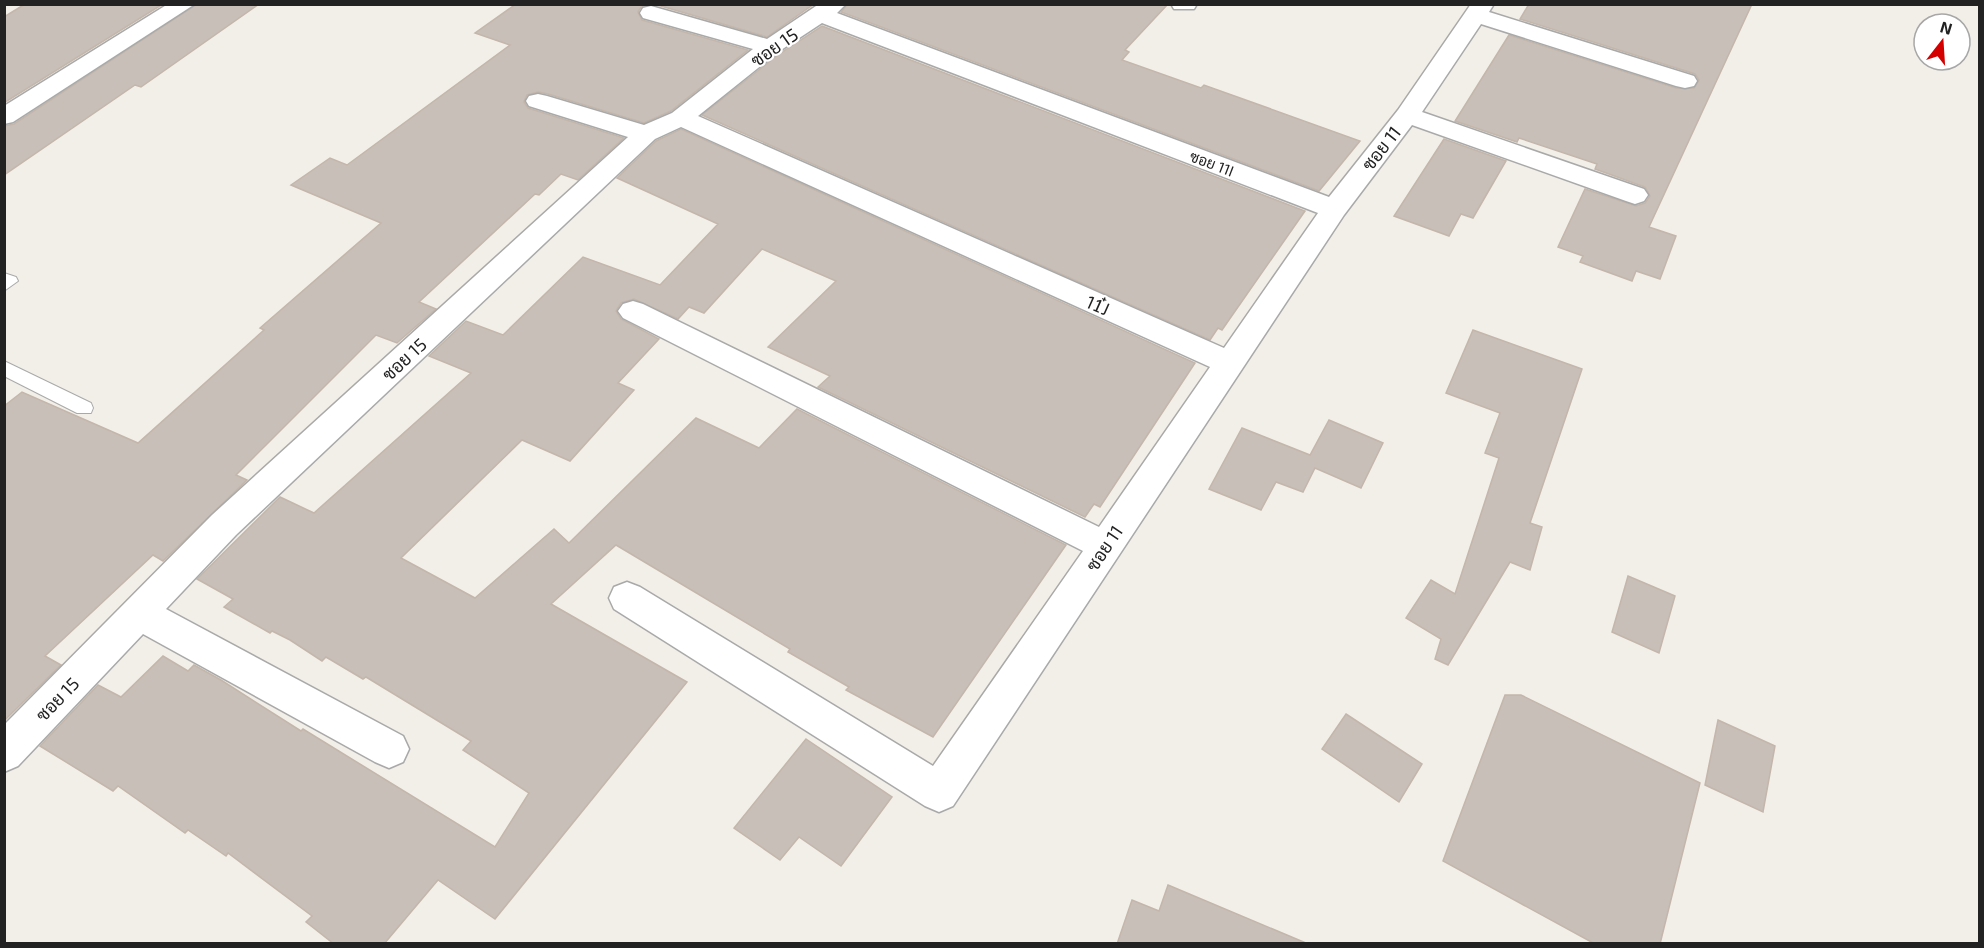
<svg xmlns="http://www.w3.org/2000/svg" width="1984" height="948" viewBox="0 0 1984 948" font-family="'Exo 2',Sarabun,sans-serif">
	<rect width="100%" height="100%" fill="#f2efe9"/>
	<!-- building -->
	<g fill="#c7bfb8" stroke="#c4b6ab" stroke-width="1.5">
		<path d="M 25,4 L 163,4 L 4,103 L 4,17 Z"/>
		<path d="M 197,4 L 259,4 L 141,87 L 135,85 L 4,175 L 4,126 L 14,124 Z"/>
		<path d="M 516,4 L 648,4 L 641,7 L 638,12 L 642,20 L 748,50 L 671,111 L 644,123 L 548,94 L 538,92 L 527,95 L 524,102 L 528,108 L 624,138 L 578,180 L 561,174 L 539,195 L 535,194 L 419,302 L 436,309 L 397,343 L 376,335 L 236,475 L 247,480 L 163,561 L 153,555 L 45,656 L 61,665 L 4,721 L 4,406 L 22,392 L 138,443 L 264,330 L 260,328 L 381,223 L 291,185 L 330,158 L 347,165 L 510,45 L 475,33 Z"/>
		<path d="M 654,4 L 814,4 L 767,37 Z"/>
		<path d="M 848,4 L 1168,4 L 1125,50 L 1129,52 L 1122,60 L 1201,88 L 1204,85 L 1360,141 L 1319,191 L 841,12 Z"/>
		<path d="M 1529,4 L 1752,4 L 1649,227 L 1676,236 L 1660,279 L 1636,271 L 1632,281 L 1580,262 L 1583,256 L 1558,247 L 1585,189 L 1636,206 L 1645,203 L 1650,196 L 1645,187 L 1595,169 L 1597,164 L 1519,138 L 1517,142 L 1455,121 L 1509,35 L 1676,88 L 1694,88 L 1699,80 L 1695,74 L 1520,19 Z"/>
		<path d="M 822,26 L 1305,211 L 1222,330 L 1218,328 L 1210,340 L 702,115 L 779,54 Z"/>
		<path d="M 681,129 L 1195,363 L 1100,507 L 1094,504 L 1085,517 L 818,387 L 830,376 L 768,347 L 836,281 L 762,249 L 704,313 L 689,307 L 678,319 L 634,299 L 621,303 L 616,311 L 621,319 L 659,339 L 618,383 L 634,390 L 570,461 L 522,440 L 401,558 L 475,598 L 554,529 L 569,543 L 696,418 L 759,448 L 797,409 L 1066,545 L 933,737 L 846,690 L 849,687 L 788,652 L 790,649 L 616,545 L 551,604 L 687,682 L 495,919 L 438,880 L 384,944 L 334,944 L 306,922 L 312,916 L 228,853 L 226,856 L 188,830 L 185,833 L 118,786 L 113,791 L 40,746 L 98,685 L 121,697 L 163,656 L 188,671 L 194,665 L 221,680 L 301,731 L 303,729 L 495,847 L 529,793 L 463,750 L 471,741 L 366,677 L 363,679 L 326,657 L 322,661 L 290,640 L 272,631 L 270,633 L 224,607 L 233,599 L 197,579 L 280,497 L 314,513 L 471,373 L 429,356 L 466,321 L 503,335 L 583,257 L 660,285 L 718,224 L 617,178 L 656,141 Z"/>
		<path d="M 1444,139 L 1506,161 L 1473,218 L 1461,214 L 1449,236 L 1394,216 Z"/>
		<path d="M 1473,330 L 1582,369 L 1530,523 L 1542,527 L 1530,570 L 1510,562 L 1448,665 L 1435,659 L 1441,639 L 1406,618 L 1431,580 L 1455,594 L 1499,458 L 1485,453 L 1500,413 L 1446,393 Z"/>
		<path d="M 1329,420 L 1383,443 L 1361,488 L 1315,468 L 1303,492 L 1276,482 L 1261,510 L 1209,489 L 1242,428 L 1310,455 Z"/>
		<path d="M 1628,576 L 1675,596 L 1659,653 L 1612,632 Z"/>
		<path d="M 1505,695 L 1521,695 L 1700,783 L 1660,944 L 1595,944 L 1443,861 Z"/>
		<path d="M 1346,714 L 1422,764 L 1399,802 L 1322,749 Z"/>
		<path d="M 1718,720 L 1775,746 L 1763,812 L 1705,785 Z"/>
		<path d="M 806,739 L 892,797 L 841,866 L 799,837 L 780,860 L 734,828 Z"/>
		<path d="M 1168,885 L 1306,943 L 1306,944 L 1117,944 L 1132,900 L 1159,911 Z"/>
	</g>
	<g fill="none" stroke-linecap="round" stroke-linejoin="round">
		<!-- service casing -->
		<g stroke="#a9a9a9" stroke-width="2">
			<g id="service">
				<path d="M 4,273 L 16,277 L 18,281 L 4,291 Z"/>
				<path d="M 4,361 L 91,403 L 93,408 L 91,413 L 77,413 L 4,376 Z"/>
			</g>
		</g>
		<!-- minor casing -->
		<g stroke="#a9a9a9" stroke-width="3">
			<g id="minor">
				<path d="M 168,4 L 195,4 L 13,122 L 4,124 L 4,106 Z"/>
				<path d="M 819,4 L 846,4 L 837,13 L 1329,197 L 1398,110 L 1471,4 L 1494,4 L 1489,12 L 1694,76 L 1697,81 L 1694,86 L 1685,88 L 1676,86 L 1481,24 L 1422,112 L 1644,189 L 1648,195 L 1644,201 L 1635,204 L 1626,201 L 1412,125 L 1344,215 L 953,806 L 939,812 L 925,806 L 614,609 L 609,598 L 614,587 L 627,582 L 640,587 L 933,766 L 1083,551 L 623,318 L 618,311 L 623,304 L 633,301 L 643,304 L 1099,527 L 1210,367 L 681,127 L 655,139 L 236,535 L 166,609 L 403,736 L 409,749 L 403,762 L 389,768 L 375,762 L 143,634 L 18,766 L 4,772 L 4,725 L 212,515 L 628,137 L 529,106 L 526,101 L 529,96 L 538,94 L 547,96 L 644,125 L 672,113 L 753,49 L 643,18 L 640,13 L 643,8 L 651,6 L 767,39 ZM 822,23 L 1318,213 L 1224,348 L 698,116 L 778,52 Z"/>
				<path d="M 1171,4 L 1197,4 L 1194,9 L 1174,9 Z"/>
			</g>
		</g>
		<!-- service -->
		<use href="#service" fill="#fff" fill-rule="evenodd"/>
		<!-- minor -->
		<use href="#minor" fill="#fff" fill-rule="evenodd"/>
	</g>
	<g text-anchor="middle" dominant-baseline="central" stroke-width="4.5" stroke-linejoin="round" paint-order="stroke">
		<!-- far-street labels -->
		<g font-size="15" fill="#222" stroke="#fff">
			<text transform="translate(1212 163) rotate(21)">ซอย 11I</text>
		</g>
		<!-- street labels -->
		<g font-size="18" fill="#222" stroke="#fff">
			<text transform="translate(774 47) rotate(-35)">ซอย 15</text>
			<text transform="translate(1381 148) rotate(-52)">ซอย 11</text>
			<text transform="translate(1098 305) rotate(24)">11๋J</text>
			<text transform="translate(404 359) rotate(-43)">ซอย 15</text>
			<text transform="translate(1104 548) rotate(-56)">ซอย 11</text>
			<text transform="translate(57 699) rotate(-46)">ซอย 15</text>
		</g>
	</g>
	<!-- border -->
	<rect width="1984" height="948" fill="none" stroke="#222222" stroke-width="12"/>
	<!-- north arrow -->
	<g transform="translate(1942 42) rotate(17)"><circle r="28" fill="#ffffff" stroke="#a7a7a7" stroke-width="1.5"/>
	<path d="M0-4.5L10 22L0 15L-10 22Z" fill="#d40000"/>
	<text y="-9" font-size="16" font-weight="bold" text-anchor="middle" fill="#222222">N</text>
	</g>
</svg>
